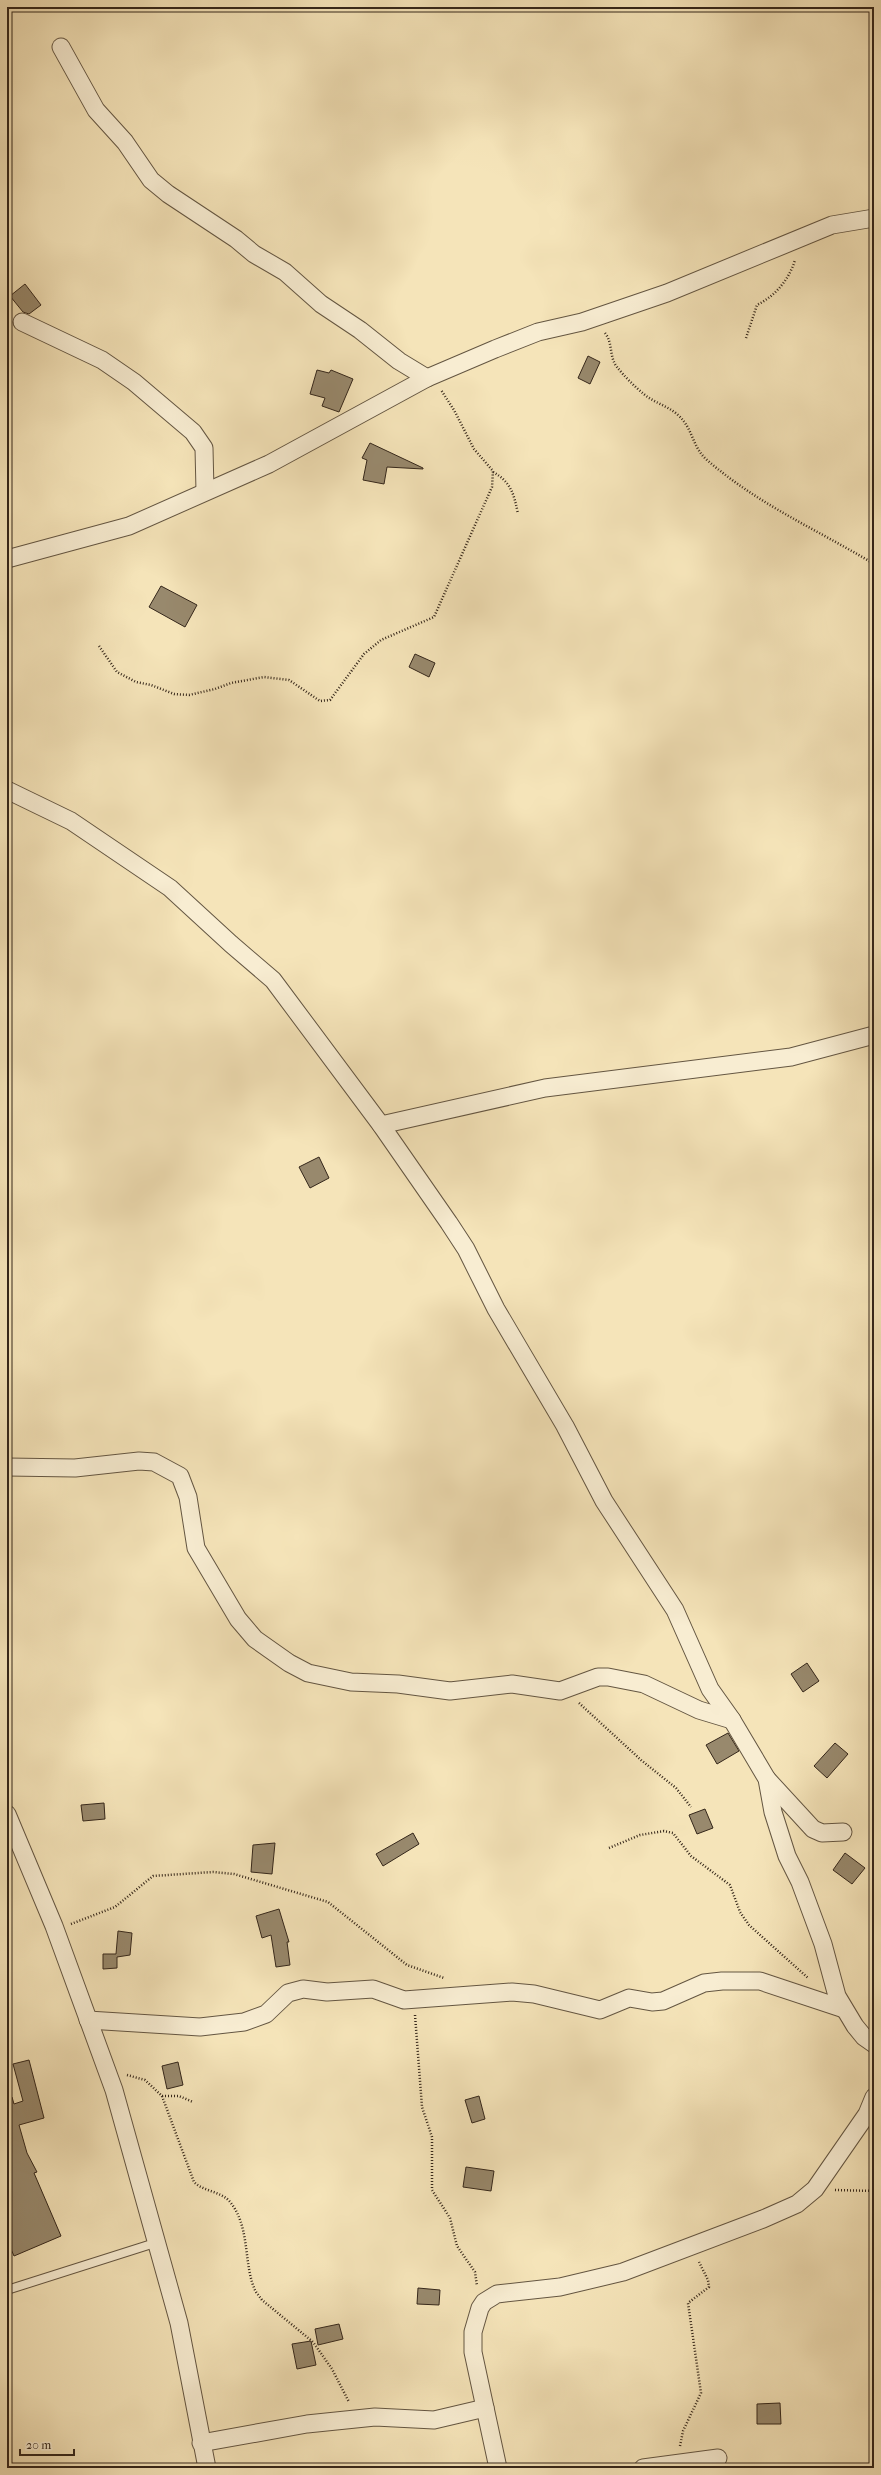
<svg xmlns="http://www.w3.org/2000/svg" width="881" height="2475" viewBox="0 0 881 2475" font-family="'IM FELL French Canon',serif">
	<rect width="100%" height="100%" fill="#f5e4b9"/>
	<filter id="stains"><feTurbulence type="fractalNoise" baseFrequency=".005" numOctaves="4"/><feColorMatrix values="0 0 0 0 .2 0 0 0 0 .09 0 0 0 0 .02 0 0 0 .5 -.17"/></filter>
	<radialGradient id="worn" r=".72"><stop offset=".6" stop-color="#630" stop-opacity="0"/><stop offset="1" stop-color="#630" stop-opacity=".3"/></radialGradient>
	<!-- building -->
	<g fill="#98896d" stroke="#34261a">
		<path d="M 25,284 L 41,305 L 29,314 L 23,312 L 10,296 Z"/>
		<path d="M 588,356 L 600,362 L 590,384 L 578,378 Z"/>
		<path d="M 317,370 L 329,373 L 331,370 L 353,379 L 339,412 L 322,406 L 325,398 L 310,394 Z"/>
		<path d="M 370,443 L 423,468 L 423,469 L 387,467 L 384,484 L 363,480 L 367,460 L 362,458 Z"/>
		<path d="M 161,586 L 197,605 L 185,627 L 149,607 Z"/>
		<path d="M 415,654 L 435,663 L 429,677 L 409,667 Z"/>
		<path d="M 319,1157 L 329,1178 L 310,1188 L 299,1167 Z"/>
		<path d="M 807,1663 L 819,1681 L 803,1692 L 791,1674 Z"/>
		<path d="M 728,1733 L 739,1751 L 717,1764 L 706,1745 Z"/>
		<path d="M 835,1743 L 848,1754 L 827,1778 L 814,1766 Z"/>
		<path d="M 104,1803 L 105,1819 L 83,1821 L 81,1805 Z"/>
		<path d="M 705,1809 L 713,1828 L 697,1834 L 689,1815 Z"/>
		<path d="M 413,1833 L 419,1844 L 383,1866 L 376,1854 Z"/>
		<path d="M 275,1843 L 272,1874 L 251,1872 L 253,1845 Z"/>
		<path d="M 845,1853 L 865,1868 L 852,1884 L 833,1870 Z"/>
		<path d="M 279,1909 L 289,1942 L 287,1942 L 290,1965 L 276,1967 L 271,1935 L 262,1938 L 256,1916 Z"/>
		<path d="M 118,1931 L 132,1933 L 130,1955 L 117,1957 L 117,1968 L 103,1969 L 103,1954 L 116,1954 Z"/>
		<path d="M 29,2060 L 44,2118 L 19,2125 L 27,2153 L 37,2172 L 34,2173 L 61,2236 L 14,2256 L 7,2240 L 7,2097 L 12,2097 L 14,2104 L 23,2101 L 13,2064 Z"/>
		<path d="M 178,2062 L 183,2085 L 167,2089 L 162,2066 Z"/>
		<path d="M 479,2096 L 485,2119 L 472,2123 L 465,2100 Z"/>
		<path d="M 466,2167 L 494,2171 L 491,2191 L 463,2187 Z"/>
		<path d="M 418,2288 L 440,2290 L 439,2305 L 417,2304 Z"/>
		<path d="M 339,2324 L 343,2339 L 318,2345 L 315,2329 Z"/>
		<path d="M 311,2341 L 316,2365 L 297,2369 L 292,2344 Z"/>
		<path d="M 780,2403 L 781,2424 L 757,2424 L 757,2404 Z"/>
	</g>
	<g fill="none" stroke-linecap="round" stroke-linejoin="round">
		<!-- service casing -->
		<g stroke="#645642" stroke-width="10">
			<path id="service" d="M 7,2290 L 158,2242"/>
		</g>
		<!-- minor casing -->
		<g stroke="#645642" stroke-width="19">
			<g id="minor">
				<path d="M 61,47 L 96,110 L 125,142 L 151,180 L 168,194 L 236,239 L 254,254 L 285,272 L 321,304 L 360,330 L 399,361 L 427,378"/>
				<path d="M 22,322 L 102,360 L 134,382 L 193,432 L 204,448 L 205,491"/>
				<path d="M 7,559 L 129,526 L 269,464 L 427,378 L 495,349 L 538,332 L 582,322 L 667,293 L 832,225 L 874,218"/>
				<path d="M 7,790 L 71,821 L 170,888 L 231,944 L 273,980 L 381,1125 L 449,1223 L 466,1249 L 496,1309 L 565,1426 L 604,1501 L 675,1610 L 710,1689 L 732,1720 L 767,1779 L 773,1812 L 787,1856 L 800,1882 L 823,1944 L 837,1996 L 855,2026 L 864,2037 L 874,2044"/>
				<path d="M 381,1125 L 545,1088 L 791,1057 L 874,1035"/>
				<path d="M 7,1467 L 75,1468 L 139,1461 L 154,1462 L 180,1476 L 188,1497 L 196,1548 L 238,1619 L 255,1639 L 289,1663 L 308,1673 L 351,1682 L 398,1684 L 450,1691 L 512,1684 L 560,1691 L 598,1677 L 608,1677 L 644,1684 L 699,1710 L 732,1720"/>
				<path d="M 767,1779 L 813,1829 L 822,1833 L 843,1832"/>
				<path d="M 7,1814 L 54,1926 L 114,2090 L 179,2323 L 207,2468"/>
				<path d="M 88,2020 L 200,2027 L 244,2022 L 266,2014 L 288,1993 L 303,1989 L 327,1992 L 373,1989 L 404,2000 L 512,1992 L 534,1994 L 600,2010 L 629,1998 L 652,2002 L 663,2001 L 704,1983 L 722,1981 L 760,1981 L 844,2009"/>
				<path d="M 201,2443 L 307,2424 L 375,2417 L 434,2420 L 485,2408"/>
				<path d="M 498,2468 L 473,2352 L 473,2332 L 480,2308 L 484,2302 L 497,2294 L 560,2287 L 623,2272 L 763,2219 L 797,2204 L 815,2189 L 867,2114 L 874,2097"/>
				<path d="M 643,2468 L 718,2458"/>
			</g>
		</g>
		<!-- path -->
		<g stroke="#34261a" stroke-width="2.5" stroke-dasharray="1 2" stroke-linecap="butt">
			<path d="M 605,333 C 613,343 609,357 617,367 C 624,376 635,387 645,395 C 655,403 668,406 678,415 C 693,428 692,447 707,460 C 759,505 816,529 874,564"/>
			<path d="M 746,338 L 757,305 C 775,296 789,280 795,260"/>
			<path d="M 493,472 C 511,482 514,494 518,514"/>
			<path d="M 99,646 L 117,672 L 136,682 L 151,685 L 174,694 L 189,695 L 215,689 L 231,683 L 264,677 L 289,680 L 320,701 L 330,700 L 364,654 L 381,640 L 434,617 L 492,487 L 493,471 L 474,449 L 454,410 L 441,390"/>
			<path d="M 579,1703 L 641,1760 L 676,1788 L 691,1807"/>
			<path d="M 609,1848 L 640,1835 L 664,1831 L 673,1833 L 691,1856 L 730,1885 L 740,1912 L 749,1925 L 808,1978"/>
			<path d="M 71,1924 L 115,1907 L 153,1876 L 213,1872 L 234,1874 L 328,1902 L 407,1965 L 444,1978"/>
			<path d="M 415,2015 L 422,2107 L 432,2137 L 432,2190 L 450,2218 L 457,2246 L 475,2272 L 477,2286"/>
			<path d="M 127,2075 L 145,2080 L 162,2096 L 179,2096 L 193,2102"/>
			<path d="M 162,2096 L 194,2182 C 204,2192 222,2191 231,2203 C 251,2229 243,2267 256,2292 L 262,2300 L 313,2342 L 332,2369 L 349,2402"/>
			<path d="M 835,2190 L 874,2191"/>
			<path d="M 680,2446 L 683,2431 L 701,2393 L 688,2303 L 709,2287 L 708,2280 L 699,2262"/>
		</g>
		<!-- service -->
		<use href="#service" stroke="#f8edd2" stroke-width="8"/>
		<!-- minor -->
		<use href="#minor" stroke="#f8edd2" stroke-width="17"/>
	</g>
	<!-- margin -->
	<rect width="881" height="2475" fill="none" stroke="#f5e4b9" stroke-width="24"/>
	<rect x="8" y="8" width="865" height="2459" fill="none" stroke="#34261a" stroke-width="2"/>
	<rect x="12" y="12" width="857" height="2451" fill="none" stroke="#34261a"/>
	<!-- scale -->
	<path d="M20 2449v6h54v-6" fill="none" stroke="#34261a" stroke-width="2"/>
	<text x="26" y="2449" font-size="12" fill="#34261a" stroke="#f8edd2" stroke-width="3" paint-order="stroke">20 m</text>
	<rect width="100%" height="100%" filter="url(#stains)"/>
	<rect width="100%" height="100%" fill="url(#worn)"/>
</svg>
